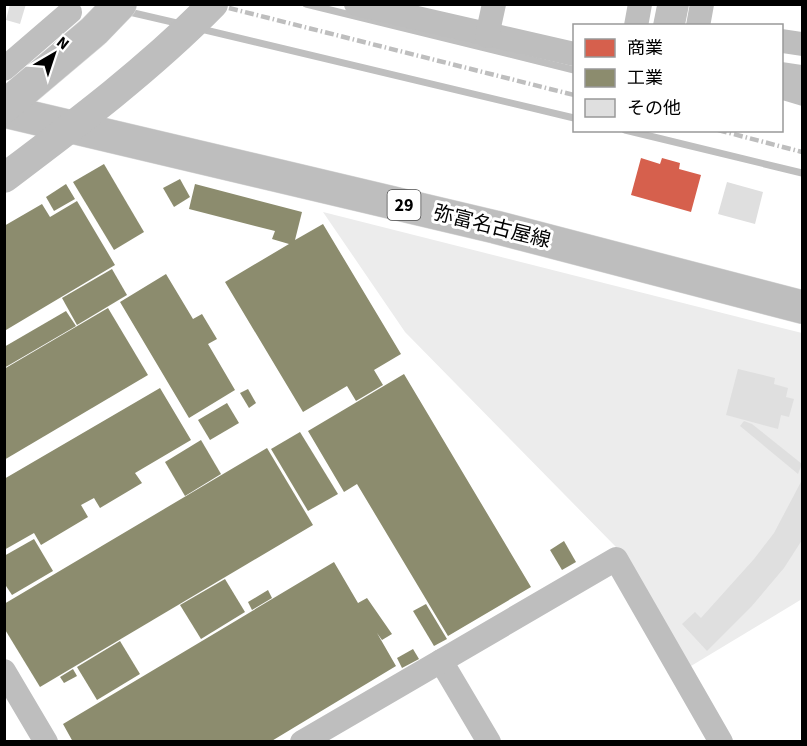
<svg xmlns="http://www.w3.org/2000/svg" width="807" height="746" viewBox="0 0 807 746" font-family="'Source Sans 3','Noto Sans JP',sans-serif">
	<rect width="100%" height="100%" fill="#fff"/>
	<!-- green -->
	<path fill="#ececec" d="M 323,212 L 802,333 L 802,599 L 686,669 L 616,547 L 405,332 Z"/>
	<!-- water -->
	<g fill="#bfbfbf">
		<path d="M 657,5 L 689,5 L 685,25 L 653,25 Z"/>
		<path d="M 782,62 L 802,65 L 802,106 L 782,100 Z"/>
	</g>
	<!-- shops -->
	<path fill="#d6604d" d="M 641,158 L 660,164 L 662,158 L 680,163 L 679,169 L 701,175 L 691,212 L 631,195 Z"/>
	<!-- industry -->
	<g fill="#8c8c6e">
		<path d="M 104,164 L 144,232 L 114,250 L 73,182 Z"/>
		<path d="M 180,179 L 190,197 L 174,207 L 163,188 Z"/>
		<path d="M 66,184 L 75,199 L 54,211 L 46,197 Z"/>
		<path d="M 195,184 L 302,212 L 295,240 L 323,224 L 401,354 L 374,370 L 383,385 L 356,401 L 347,386 L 303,412 L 225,282 L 289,244 L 272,239 L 275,231 L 189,209 Z"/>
		<path d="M 77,201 L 115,265 L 6,330 L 4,226 L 42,204 L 50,217 Z"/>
		<path d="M 112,269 L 127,295 L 77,325 L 62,298 Z"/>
		<path d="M 166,274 L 193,319 L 202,314 L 217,339 L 208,344 L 235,390 L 189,418 L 120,302 Z"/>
		<path d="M 108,308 L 148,375 L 4,460 L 4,369 Z"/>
		<path d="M 66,311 L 76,326 L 4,368 L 4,347 Z"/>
		<path d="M 404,374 L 531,587 L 448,636 L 357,484 L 344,492 L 308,431 Z"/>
		<path d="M 160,388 L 191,440 L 135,473 L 142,483 L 100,508 L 94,498 L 81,505 L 88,517 L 41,545 L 34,533 L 4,550 L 4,479 Z"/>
		<path d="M 248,389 L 256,403 L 249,408 L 240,393 Z"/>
		<path d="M 227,403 L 239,423 L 210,440 L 198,420 Z"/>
		<path d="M 300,432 L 338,494 L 308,511 L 271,449 Z"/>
		<path d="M 201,440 L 221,474 L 185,496 L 165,462 Z"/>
		<path d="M 267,448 L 313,525 L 40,687 L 4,628 L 4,604 Z"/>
		<path d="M 34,539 L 53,571 L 12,595 L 4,583 L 4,556 Z"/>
		<path d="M 564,541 L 576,562 L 562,570 L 550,550 Z"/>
		<path d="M 334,562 L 358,603 L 367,598 L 392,634 L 382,640 L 377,633 L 396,666 L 270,742 L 73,742 L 63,724 Z"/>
		<path d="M 225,579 L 245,612 L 201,639 L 180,605 Z"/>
		<path d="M 268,590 L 272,598 L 252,610 L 248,602 Z"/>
		<path d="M 426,604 L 447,639 L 434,646 L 413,611 Z"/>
		<path d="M 120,641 L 140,674 L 97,700 L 77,667 Z"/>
		<path d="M 413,649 L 419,659 L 402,668 L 397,658 Z"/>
		<path d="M 73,669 L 77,676 L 64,683 L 60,677 Z"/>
	</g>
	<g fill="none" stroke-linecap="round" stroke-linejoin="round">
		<!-- stream -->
		<g stroke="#bfbfbf" stroke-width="7">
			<path d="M 306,4 L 574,70"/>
			<path d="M 125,11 L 181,24"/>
			<path d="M 201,29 L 574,118"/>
			<path d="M 625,130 L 802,173"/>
		</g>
	</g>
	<!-- building -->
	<g fill="#dfdfdf">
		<path d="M 10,4 L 26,4 L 20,24 L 6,20 Z"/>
		<path d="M 727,182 L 763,192 L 755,224 L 718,214 Z"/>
		<path d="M 738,369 L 775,378 L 774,384 L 788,388 L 786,397 L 794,399 L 789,417 L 781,415 L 778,429 L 726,415 Z"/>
		<path d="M 744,421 L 752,424 L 802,464 L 798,474 L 740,426 Z"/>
		<path d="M 802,480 L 802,540 L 784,568 L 751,607 L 707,651 L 682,624 L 695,612 L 701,618 L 754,559 L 774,533 Z"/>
	</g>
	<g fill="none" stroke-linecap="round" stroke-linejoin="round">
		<!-- primary casing -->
		<g stroke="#dbdbdb" stroke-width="34">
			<path id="primary" d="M 4,111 L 495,227 L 802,307"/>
		</g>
		<!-- trunk casing -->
		<g stroke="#dbdbdb" stroke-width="34">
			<path id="trunk" d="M 4,107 L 94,31 L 120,4"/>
		</g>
		<!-- minor -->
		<g stroke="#bebebe" stroke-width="24">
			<path d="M 356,4 L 574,54"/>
			<path d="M 636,26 L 640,4"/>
			<path d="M 698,26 L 702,4"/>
			<path d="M 487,36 L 494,4"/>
			<path d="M 782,41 L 802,44"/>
			<path d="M 4,69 L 70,12"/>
			<path d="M 441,661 L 489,742"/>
			<path d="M 4,671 L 46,742"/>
			<path d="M 302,742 L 616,559 L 721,742"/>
		</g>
		<!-- primary -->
		<use href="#primary" stroke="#bebebe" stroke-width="33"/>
		<!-- trunk -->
		<use href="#trunk" stroke="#bebebe" stroke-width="33"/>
		<!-- rail -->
		<g stroke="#bebebe" stroke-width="4.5" stroke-dasharray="9 3 1.5 3" stroke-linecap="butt">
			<path d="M 213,4 L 574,95"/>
			<path d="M 718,130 L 802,152"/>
		</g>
		<!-- tertiary-bridge -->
		<path stroke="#bebebe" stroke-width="30" d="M 4,178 C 77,123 149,69 213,4"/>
	</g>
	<g text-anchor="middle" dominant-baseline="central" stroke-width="6" stroke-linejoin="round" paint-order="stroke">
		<!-- shield labels -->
		<rect fill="#fff" stroke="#4c4c4c" stroke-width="1.5" x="387.5" y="190" width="33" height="30" rx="4.5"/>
		<g font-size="18" font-weight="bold" fill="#000">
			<text x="404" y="205">29</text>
		</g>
		<!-- street labels -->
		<g font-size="20" fill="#000" stroke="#fff">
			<text transform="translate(492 227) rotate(14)">弥富名古屋線</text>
		</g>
	</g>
	<!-- border -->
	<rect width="807" height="746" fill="none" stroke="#000000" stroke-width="12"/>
	<!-- legend -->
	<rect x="573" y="24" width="210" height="108" fill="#ffffff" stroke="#999999" stroke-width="1.5"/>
	<rect x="585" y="39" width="30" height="18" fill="#d6604d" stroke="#999999" stroke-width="1.5"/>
	<text x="627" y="54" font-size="18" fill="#000000">商業</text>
	<rect x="585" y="69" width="30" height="18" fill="#8c8c6e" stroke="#999999" stroke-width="1.5"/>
	<text x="627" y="84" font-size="18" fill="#000000">工業</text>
	<rect x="585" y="99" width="30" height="18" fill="#dfdfdf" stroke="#999999" stroke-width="1.5"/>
	<text x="627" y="114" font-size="18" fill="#000000">その他</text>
	<!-- north arrow -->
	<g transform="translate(54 54) rotate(39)" stroke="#ffffff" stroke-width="4.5" paint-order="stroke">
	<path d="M0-4.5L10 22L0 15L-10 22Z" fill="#000000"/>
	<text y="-9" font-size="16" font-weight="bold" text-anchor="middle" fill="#000000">N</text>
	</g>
</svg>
